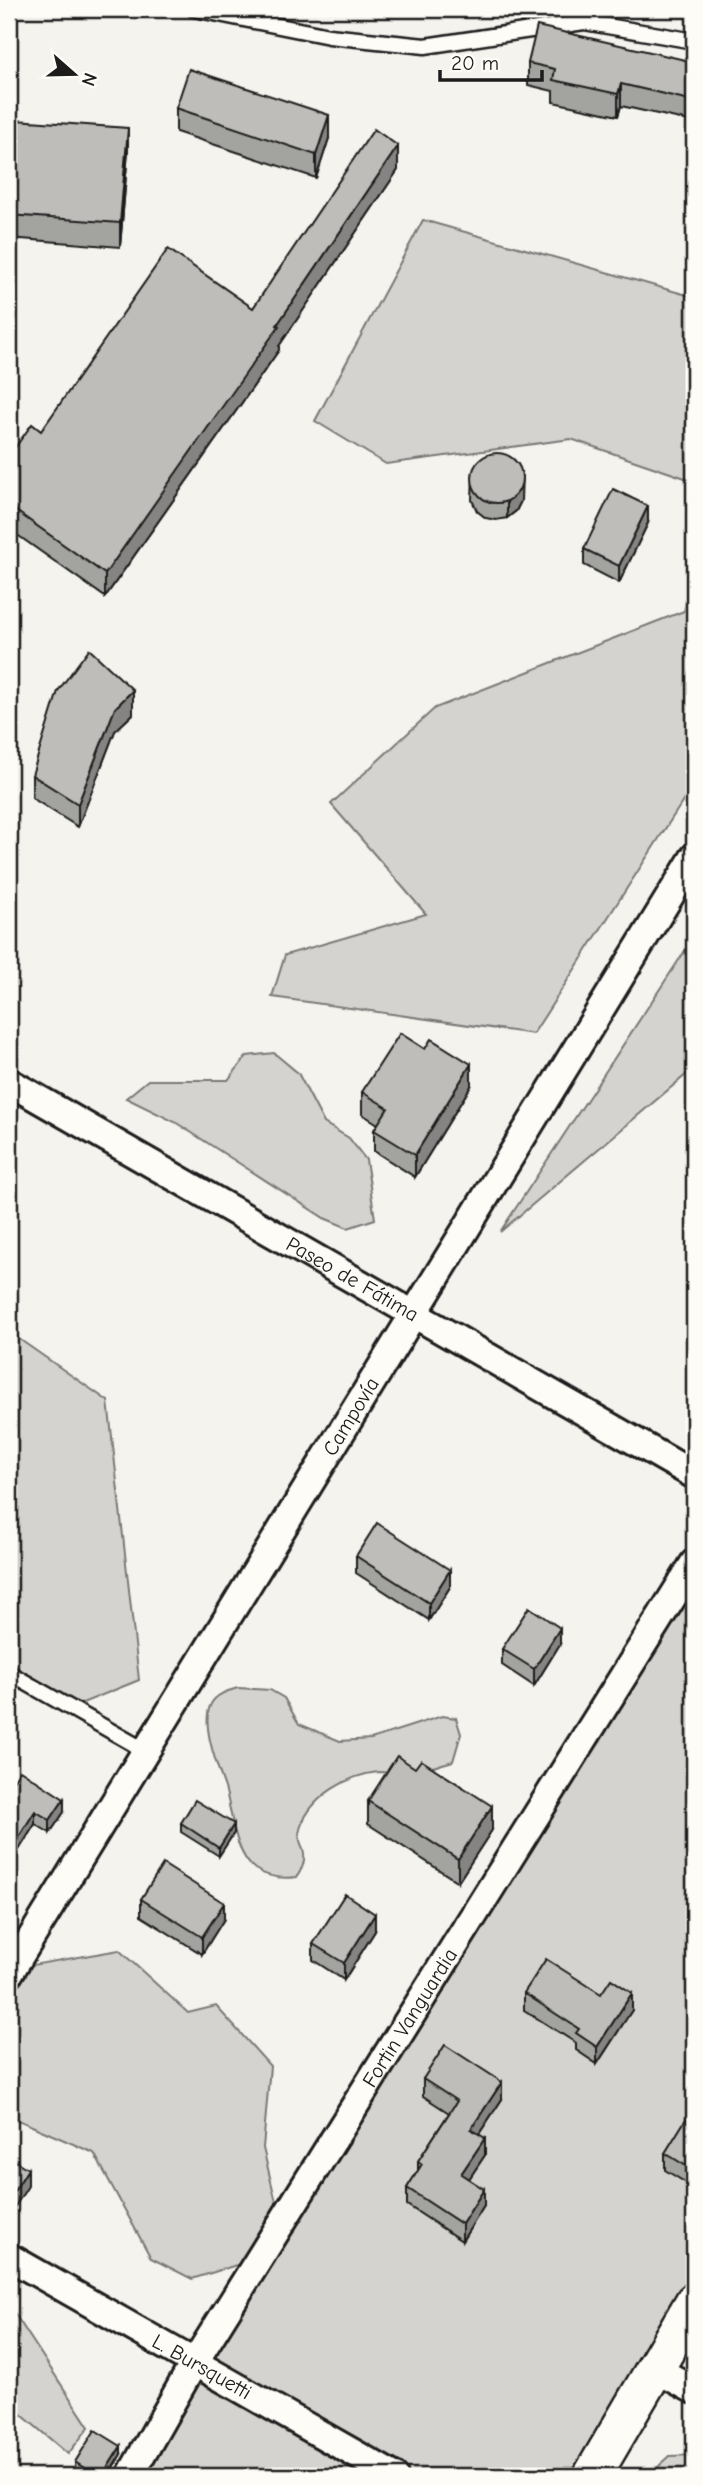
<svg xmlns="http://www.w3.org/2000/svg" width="703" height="2485" viewBox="0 0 703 2485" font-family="'Comic Neue',sans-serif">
	<rect width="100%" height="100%" fill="#f4f3ee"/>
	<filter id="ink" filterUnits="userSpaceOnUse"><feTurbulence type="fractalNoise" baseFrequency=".0143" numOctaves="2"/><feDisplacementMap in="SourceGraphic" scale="14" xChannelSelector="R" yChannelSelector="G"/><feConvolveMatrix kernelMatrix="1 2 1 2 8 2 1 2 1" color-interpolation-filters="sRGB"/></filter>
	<g filter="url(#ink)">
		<!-- green -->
		<g fill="#d4d3cf" stroke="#787876" stroke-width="2">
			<path d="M 423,220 L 694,297 L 694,481 L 571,439 L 386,464 L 315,421 Z"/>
			<path d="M 694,576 L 694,784 L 533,1034 L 272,997 L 285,955 L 426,914 L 331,804 L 435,708 L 684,611 Z"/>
			<path d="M 694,937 L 694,1068 L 500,1232 Z"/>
			<path d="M 274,1053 L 298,1073 L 324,1123 L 349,1138 L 366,1160 L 375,1219 L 348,1228 L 324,1218 L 175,1122 L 126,1098 L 148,1080 L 228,1080 L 247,1056 Z"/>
			<path d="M 9,1332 L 108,1401 L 139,1680 L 68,1709 L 9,1676 Z"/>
			<path d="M 694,1563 L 694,2305 L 592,2476 L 130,2476 L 259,2258 L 192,2279 L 151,2258 L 94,2153 L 9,2116 L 9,1969 L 119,1950 L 188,2013 L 216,2006 L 270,2066 L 263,2148 L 281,2223 Z"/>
			<path d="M 238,1688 L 270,1690 L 284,1698 L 299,1724 L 340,1741 L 371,1739 L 442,1716 L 456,1718 L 461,1734 L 453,1761 C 438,1765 421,1772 406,1773 C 397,1774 387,1772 378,1772 C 348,1775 312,1796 301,1826 C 293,1847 315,1848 297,1877 C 283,1879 267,1877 255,1869 C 234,1854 232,1811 225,1788 C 218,1768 200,1724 211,1704 C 216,1694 228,1691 238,1688 Z"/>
			<path d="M 9,2305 L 89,2427 L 68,2454 L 9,2404 Z"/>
			<path d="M 694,2455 L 694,2476 L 648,2476 L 670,2456 Z"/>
		</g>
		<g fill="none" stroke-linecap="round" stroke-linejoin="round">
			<!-- lane casing -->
			<g stroke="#1c1c1c" stroke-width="19">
				<g id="lane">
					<path d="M 194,9 L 329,36 L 425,46 L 584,22 L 694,41"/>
					<path d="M 9,1673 L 146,1751"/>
				</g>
			</g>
			<!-- street casing -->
			<g stroke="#1c1c1c" stroke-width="32">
				<g id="street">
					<path id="s1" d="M 9,1082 L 694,1475"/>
					<path id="s2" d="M 9,1974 L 694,857"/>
					<path id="s3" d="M 9,2257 L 394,2476"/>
					<path d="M 656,2369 L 694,2390"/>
					<path id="s4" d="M 130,2476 L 194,2363 L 694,1563"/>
				</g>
			</g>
			<!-- secondary casing -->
			<g stroke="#1c1c1c" stroke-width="42">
				<path id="secondary" d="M 592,2476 L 694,2302"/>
			</g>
			<!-- lane -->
			<use href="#lane" stroke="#fdfcf7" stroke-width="14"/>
			<!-- street -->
			<use href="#street" stroke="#fdfcf7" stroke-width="26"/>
			<!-- secondary -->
			<use href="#secondary" stroke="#fdfcf7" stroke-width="37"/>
		</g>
		<!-- wall -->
		<g fill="#a3a3a0" stroke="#1c1c1c" stroke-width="2">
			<path d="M 694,62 L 694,122 L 621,106 L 618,116 L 553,102 L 553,91 L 528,85 L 528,63 Z"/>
			<path d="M 176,108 L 329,138 L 316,178 L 176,132 Z"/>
			<path d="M 128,151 L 120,247 L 9,238 L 9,203 Z"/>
			<path d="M 398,170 L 279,346 L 279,350 L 105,597 L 9,529 L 9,456 L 41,431 L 253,308 Z"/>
			<path d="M 473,472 L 521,501 L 516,511 L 507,518 L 496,520 L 486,518 L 477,511 L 472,500 Z"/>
			<path d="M 648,523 L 619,583 L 584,565 L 584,549 Z"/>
			<path d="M 133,714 L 115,731 L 78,827 L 32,798 L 32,775 Z"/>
			<path d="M 471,1086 L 415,1177 L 374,1151 L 374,1130 L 378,1124 L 362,1114 L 362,1092 Z"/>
			<path d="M 356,1556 L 450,1587 L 429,1620 L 356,1573 Z"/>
			<path d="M 560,1644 L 534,1686 L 502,1665 L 502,1649 Z"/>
			<path d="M 9,1788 L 64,1812 L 50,1833 L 35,1824 L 12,1861 L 9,1859 Z"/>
			<path d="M 368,1801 L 492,1830 L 458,1882 L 368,1824 Z"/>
			<path d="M 181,1823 L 234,1833 L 219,1856 L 181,1832 Z"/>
			<path d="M 141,1899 L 224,1919 L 202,1954 L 141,1916 Z"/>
			<path d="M 375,1931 L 344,1980 L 313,1960 L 313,1944 Z"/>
			<path d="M 524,1993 L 601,1994 L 632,2010 L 597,2064 L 576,2050 L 576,2043 L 524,2010 Z"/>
			<path d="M 423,2079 L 502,2099 L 479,2134 L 485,2155 L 469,2179 L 484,2206 L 462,2241 L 407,2205 L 407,2188 L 418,2171 L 418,2161 L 449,2113 L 423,2096 Z"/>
			<path d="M 694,2125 L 693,2187 L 665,2170 L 665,2153 Z"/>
			<path d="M 121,2454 L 108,2476 L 83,2476 L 75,2471 L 75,2462 Z"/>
		</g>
		<!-- shaded-wall -->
		<g fill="#858482" stroke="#1c1c1c" stroke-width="2">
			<path d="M 621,84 L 621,106 L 618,116 L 618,94 Z"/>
			<path d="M 329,115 L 329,138 L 316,178 L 316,155 Z"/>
			<path d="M 128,128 L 128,151 L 120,247 L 120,223 Z"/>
			<path d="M 398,146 L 398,170 L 279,346 L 279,350 L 105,597 L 105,574 L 277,325 Z"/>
			<path d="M 522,473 L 521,501 L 516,511 L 507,518 L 507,502 Z"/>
			<path d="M 648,506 L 648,523 L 619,583 L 619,566 Z"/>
			<path d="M 133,690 L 133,714 L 115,731 L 78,827 L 78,804 L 115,708 Z"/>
			<path d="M 471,1064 L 471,1086 L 415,1177 L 415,1155 Z"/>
			<path d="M 450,1570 L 450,1587 L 429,1620 L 429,1603 Z"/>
			<path d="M 560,1628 L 560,1644 L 534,1686 L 534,1669 Z"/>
			<path d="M 64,1799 L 64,1812 L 50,1833 L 50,1820 Z"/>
			<path d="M 492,1806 L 492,1830 L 458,1882 L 458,1859 Z"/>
			<path d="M 35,1811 L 35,1824 L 12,1861 L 12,1848 Z"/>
			<path d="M 234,1824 L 234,1833 L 219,1856 L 219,1848 Z"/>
			<path d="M 224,1903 L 224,1919 L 202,1954 L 202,1937 Z"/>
			<path d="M 375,1914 L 375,1931 L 344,1980 L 344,1963 Z"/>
			<path d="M 632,1993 L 632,2010 L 597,2064 L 597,2047 Z"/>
			<path d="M 502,2082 L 502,2099 L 471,2146 L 471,2129 Z"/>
			<path d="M 485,2138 L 485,2155 L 461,2191 L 461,2174 Z"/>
			<path d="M 694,2168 L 694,2185 L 693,2187 L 693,2170 Z"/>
			<path d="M 28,2169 L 28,2186 L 9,2216 L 9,2199 Z"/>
			<path d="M 484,2189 L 484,2206 L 462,2241 L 462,2224 Z"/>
			<path d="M 121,2446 L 121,2454 L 108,2476 L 102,2476 Z"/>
		</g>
		<!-- building -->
		<g fill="#bebdba" stroke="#1c1c1c" stroke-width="2">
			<path d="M 537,26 L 694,62 L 694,101 L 621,84 L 618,94 L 553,80 L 555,69 L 528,63 Z"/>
			<path d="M 189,69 L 329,115 L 316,155 L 176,108 Z"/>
			<path d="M 15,120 L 128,128 L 120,223 L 9,215 Z"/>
			<path d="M 374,129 L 398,146 L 277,325 L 279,326 L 105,574 L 9,506 L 9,456 L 32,424 L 41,431 L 168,249 L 253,308 Z"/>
			<circle cx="497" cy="478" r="25"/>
			<path d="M 613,489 L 648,506 L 619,566 L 584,549 Z"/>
			<path d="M 89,649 L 133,690 L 115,708 L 78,804 L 32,775 L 58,691 Z"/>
			<path d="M 400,1033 L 425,1049 L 431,1039 L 471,1064 L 415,1155 L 374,1130 L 388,1108 L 362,1092 Z"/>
			<path d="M 377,1523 L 450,1570 L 429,1603 L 356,1556 Z"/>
			<path d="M 529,1607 L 560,1628 L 534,1669 L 502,1649 Z"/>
			<path d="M 397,1756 L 415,1768 L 421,1760 L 492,1806 L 458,1859 L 368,1801 Z"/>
			<path d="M 20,1770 L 64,1799 L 50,1820 L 35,1811 L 12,1848 L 9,1846 L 9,1788 Z"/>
			<path d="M 195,1800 L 234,1824 L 219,1848 L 181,1823 Z"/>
			<path d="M 163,1864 L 224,1903 L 202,1937 L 141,1899 Z"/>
			<path d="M 345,1894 L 375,1914 L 344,1963 L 313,1944 Z"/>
			<path d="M 546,1959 L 601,1994 L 611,1979 L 632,1993 L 597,2047 L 576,2033 L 579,2029 L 524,1993 Z"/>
			<path d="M 445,2045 L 502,2082 L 471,2129 L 485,2138 L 461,2174 L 484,2189 L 462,2224 L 407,2188 L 422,2164 L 418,2161 L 457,2101 L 423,2079 Z"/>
			<path d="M 686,2119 L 694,2125 L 694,2168 L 693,2170 L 665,2153 Z"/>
			<path d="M 9,2157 L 28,2169 L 9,2199 Z"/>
			<path d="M 95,2430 L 121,2446 L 102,2476 L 97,2476 L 75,2462 Z"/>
		</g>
	</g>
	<g text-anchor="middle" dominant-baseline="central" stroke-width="5" stroke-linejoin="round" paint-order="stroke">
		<!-- street labels -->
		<g font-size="21" fill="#1c1c1c" stroke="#fdfcf7">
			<text stroke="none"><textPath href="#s1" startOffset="396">Paseo de Fátima</textPath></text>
			<text stroke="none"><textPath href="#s2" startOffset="654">Campovía</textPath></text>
			<text stroke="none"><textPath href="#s4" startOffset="537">Fortin Vanguardia</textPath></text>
			<text stroke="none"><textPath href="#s3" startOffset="222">L. Bursquetti</textPath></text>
		</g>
	</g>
	<!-- margin -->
	<rect width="703" height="2485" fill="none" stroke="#fdfcf7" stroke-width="35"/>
	<rect x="18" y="18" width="668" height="2450" fill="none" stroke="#1c1c1c" stroke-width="2.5" filter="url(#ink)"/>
	<!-- north arrow -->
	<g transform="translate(74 74) rotate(110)" stroke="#fdfcf7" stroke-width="5" paint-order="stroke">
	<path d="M0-5L12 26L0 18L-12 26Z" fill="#1c1c1c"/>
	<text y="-10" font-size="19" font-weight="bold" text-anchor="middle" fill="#1c1c1c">N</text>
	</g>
	<!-- scale -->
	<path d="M440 70v10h102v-10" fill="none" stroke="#1c1c1c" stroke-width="3.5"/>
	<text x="451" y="70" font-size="21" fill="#1c1c1c" stroke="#fdfcf7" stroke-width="5" paint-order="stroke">20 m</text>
</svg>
